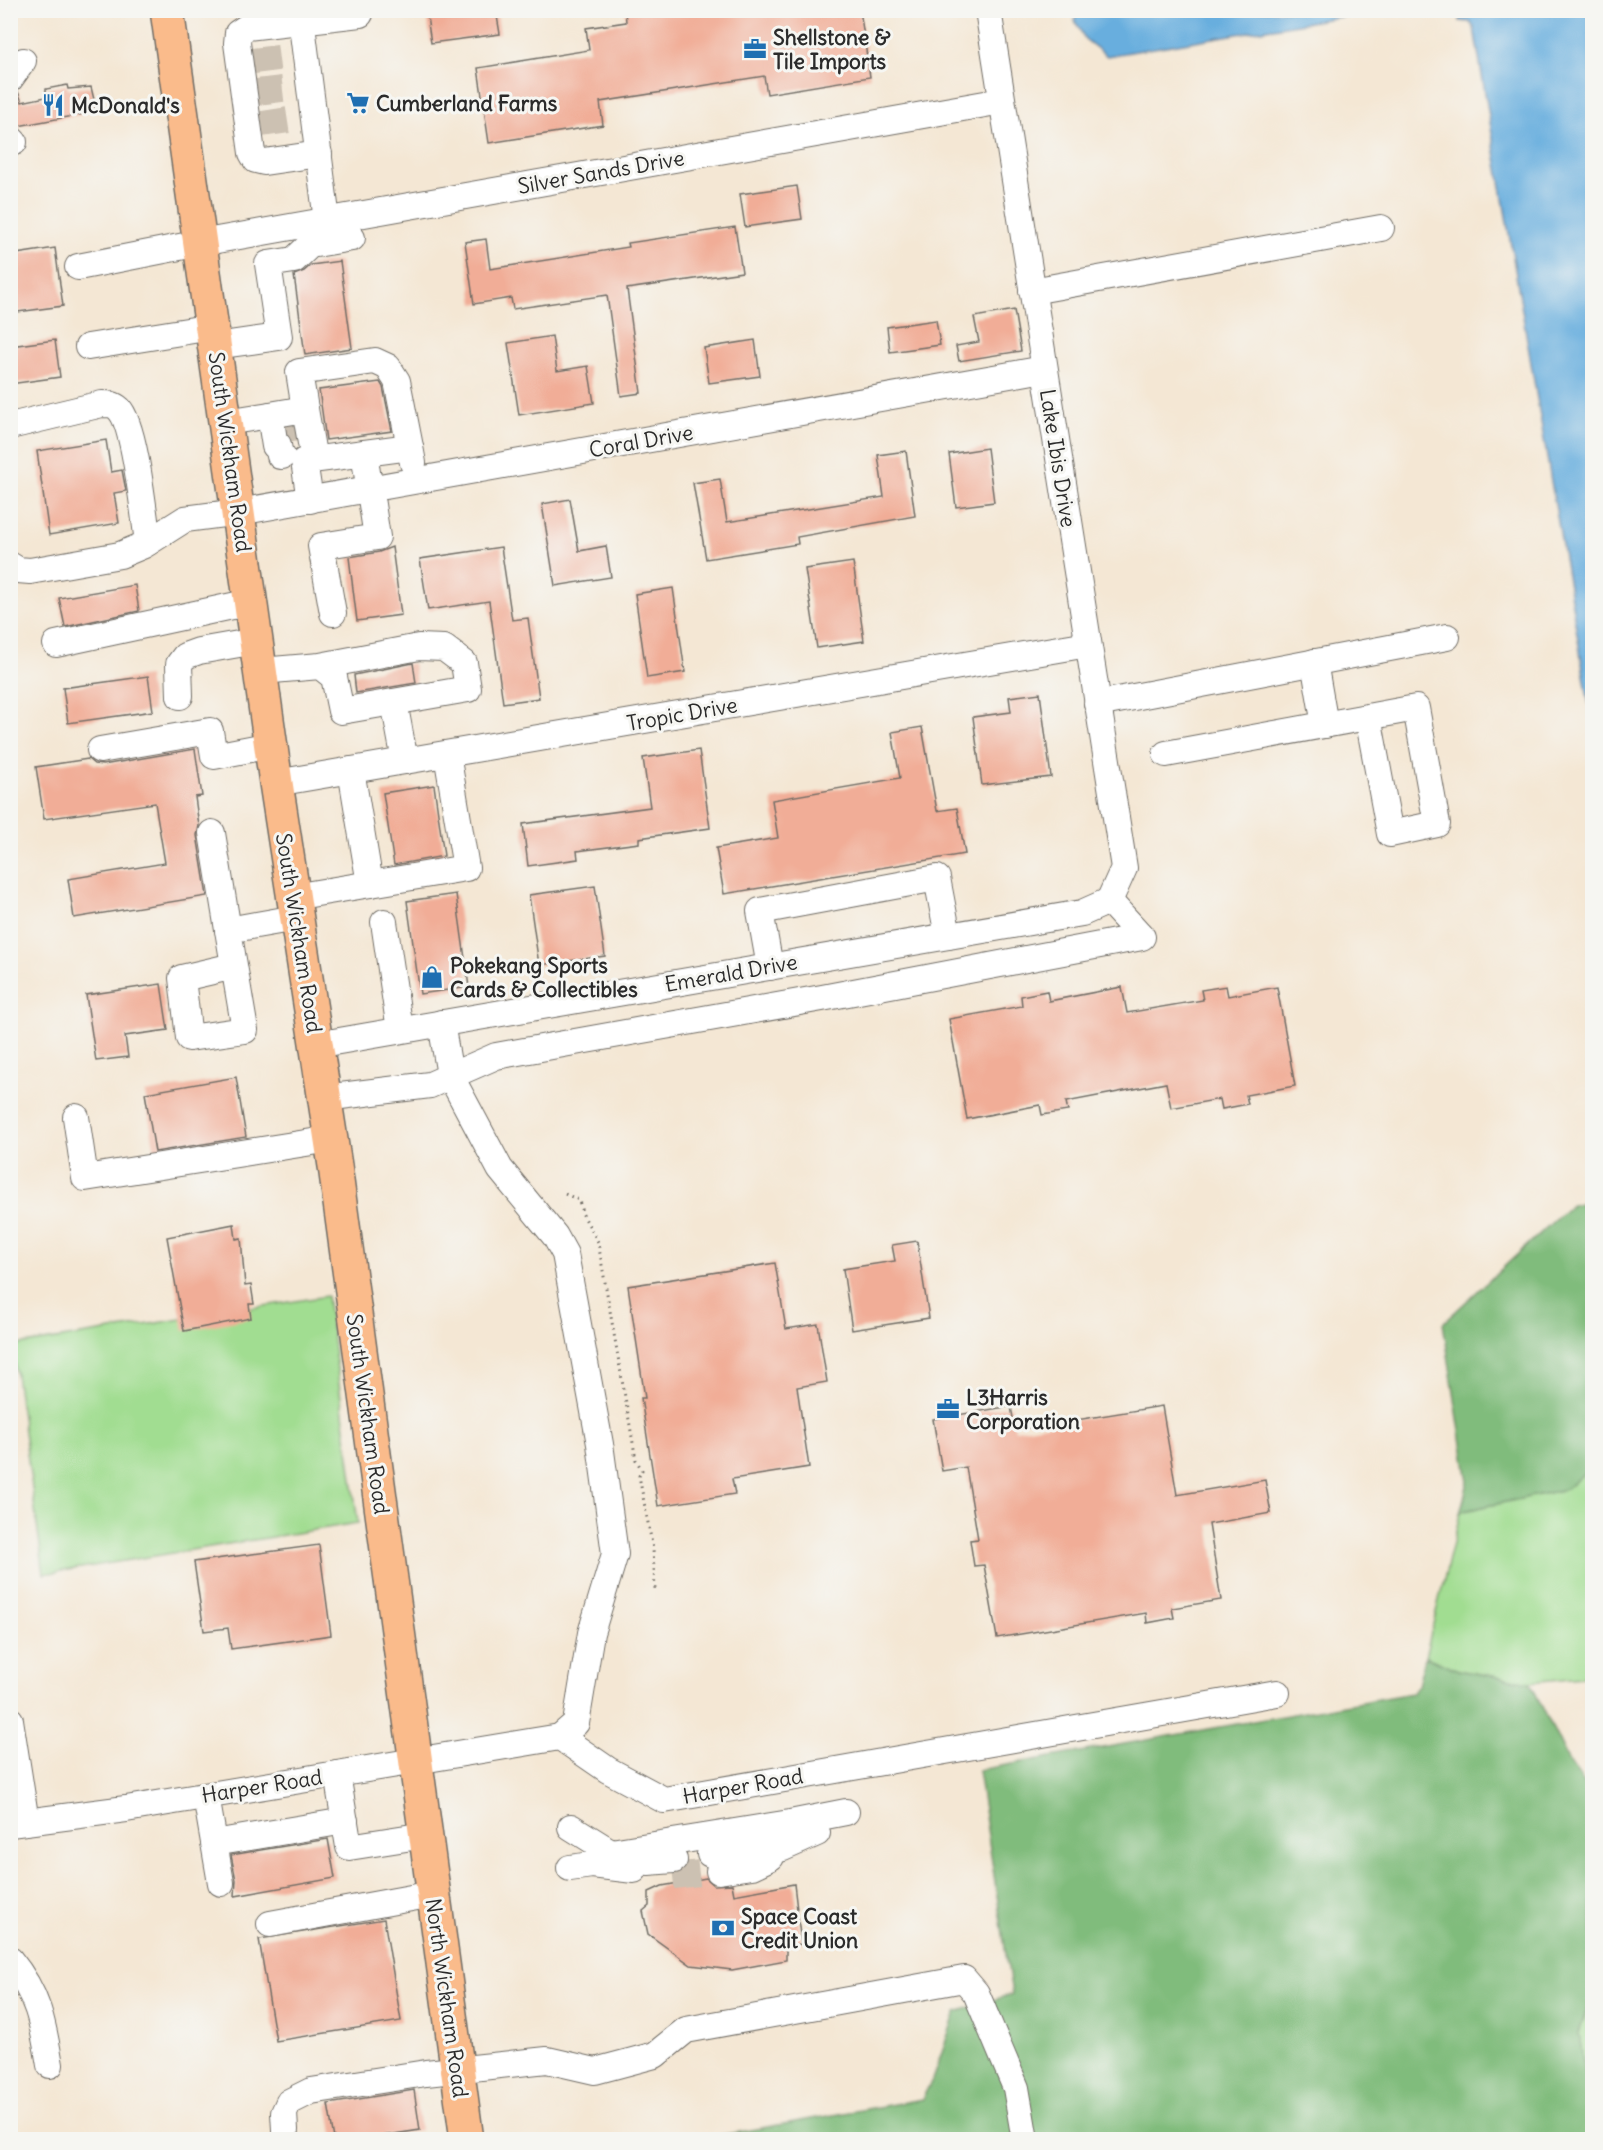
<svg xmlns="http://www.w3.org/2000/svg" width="1603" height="2150" viewBox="0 0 1603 2150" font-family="Delius,sans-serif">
	<rect width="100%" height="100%" fill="#f6f6f2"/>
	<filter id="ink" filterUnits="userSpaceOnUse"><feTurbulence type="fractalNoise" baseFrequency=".0167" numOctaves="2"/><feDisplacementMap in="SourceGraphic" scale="12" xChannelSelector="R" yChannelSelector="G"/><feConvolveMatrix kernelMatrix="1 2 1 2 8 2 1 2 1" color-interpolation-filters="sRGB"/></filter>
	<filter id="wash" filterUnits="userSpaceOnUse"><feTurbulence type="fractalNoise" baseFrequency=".008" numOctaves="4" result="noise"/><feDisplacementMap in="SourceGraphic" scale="24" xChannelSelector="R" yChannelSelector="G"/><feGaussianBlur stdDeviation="1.35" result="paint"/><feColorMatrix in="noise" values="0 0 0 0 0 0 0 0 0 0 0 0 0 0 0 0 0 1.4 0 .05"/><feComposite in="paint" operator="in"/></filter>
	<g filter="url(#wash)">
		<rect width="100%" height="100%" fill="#f4e7d4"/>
		<!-- green -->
		<g fill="#a1dd91" stroke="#66845e" stroke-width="1.5">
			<path d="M 327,1296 L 358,1523 L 44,1574 L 12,1346 Z"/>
			<path d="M 1592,1466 L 1592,1676 L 1530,1682 L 1462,1671 L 1425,1657 L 1460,1514 L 1464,1511 L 1566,1489 Z"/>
			<path d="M 1592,1993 L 1592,2109 L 1588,2099 L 1579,2033 Z"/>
		</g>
		<!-- forest -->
		<g fill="#80bc7b" stroke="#567453" stroke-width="1.5">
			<path d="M 1592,1201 L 1592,1466 L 1566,1489 L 1464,1511 L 1460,1514 L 1468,1482 L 1443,1323 L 1571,1205 Z"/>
			<path d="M 1425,1657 L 1462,1671 L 1530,1682 L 1569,1762 L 1592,1795 L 1592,1993 L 1579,2033 L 1588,2098 L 1592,2109 L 1592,2139 L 695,2140 L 922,2099 L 932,2080 L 956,2012 L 1012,1994 L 978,1770 L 1412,1693 L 1418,1686 Z"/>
		</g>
		<!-- water -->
		<g fill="#68aede" stroke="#4a6c84" stroke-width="1.5">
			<path d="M 1077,11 L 1077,10 L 1374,11 L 1107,56 L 1085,39 L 1075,21 Z"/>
			<path d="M 1459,11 L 1588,11 L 1592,34 L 1592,722 L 1474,28 L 1470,22 L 1460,21 Z"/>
		</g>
		<g id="blocks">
			<!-- building -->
			<g fill="#f1ad97">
				<path d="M 426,10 L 496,10 L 500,34 L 431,43 Z"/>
				<path d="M 625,10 L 860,10 L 870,77 L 767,94 L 764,76 L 600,102 L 603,125 L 489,143 L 478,68 L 589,50 L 586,28 L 626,22 Z"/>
				<path d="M 67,85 L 68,89 L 91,87 L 96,108 L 83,111 L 84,114 L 18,126 L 12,123 L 10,94 L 18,92 L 22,102 L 46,97 L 46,89 Z"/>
				<path d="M 797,186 L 802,219 L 745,227 L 740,194 Z"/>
				<path d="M 735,227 L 742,272 L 627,289 L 641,393 L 621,396 L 607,295 L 513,309 L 511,298 L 474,304 L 465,242 L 486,239 L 490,269 L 629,247 L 628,243 Z"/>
				<path d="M 55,248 L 63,306 L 10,313 L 10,255 Z"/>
				<path d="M 340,261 L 352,348 L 305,355 L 294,275 L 304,271 L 311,265 Z"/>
				<path d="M 1014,310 L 1021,351 L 959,361 L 956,346 L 979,342 L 974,317 Z"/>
				<path d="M 936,320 L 940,345 L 890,352 L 887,327 Z"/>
				<path d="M 552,336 L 557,371 L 588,366 L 594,403 L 519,415 L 508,343 Z"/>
				<path d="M 55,340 L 60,377 L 10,384 L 10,346 Z"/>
				<path d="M 755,340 L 760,376 L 709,383 L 704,348 Z"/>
				<path d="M 380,382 L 383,387 L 392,431 L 326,440 L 319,390 Z"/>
				<path d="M 106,440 L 111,472 L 122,470 L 126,491 L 114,493 L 119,523 L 49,535 L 37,451 Z"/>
				<path d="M 987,448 L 994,502 L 956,507 L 949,454 Z"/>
				<path d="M 906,451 L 915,516 L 797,537 L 798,544 L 706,559 L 693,483 L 720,479 L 727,522 L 884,497 L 878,455 Z"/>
				<path d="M 570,499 L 579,551 L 606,546 L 611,577 L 555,586 L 542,504 Z"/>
				<path d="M 392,547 L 401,615 L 357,621 L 349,557 L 379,552 Z"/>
				<path d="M 501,547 L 512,620 L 528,618 L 539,698 L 503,703 L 489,601 L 428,610 L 420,559 Z"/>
				<path d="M 853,562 L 864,641 L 817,648 L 805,569 Z"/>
				<path d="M 135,585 L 139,611 L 65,627 L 59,598 Z"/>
				<path d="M 673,588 L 685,672 L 647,678 L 635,594 Z"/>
				<path d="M 413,663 L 416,683 L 356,693 L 354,675 Z"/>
				<path d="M 148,676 L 153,711 L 68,723 L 63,688 Z"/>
				<path d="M 1040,693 L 1051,777 L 982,785 L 973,717 L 1011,712 L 1009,697 Z"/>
				<path d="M 922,727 L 937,811 L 957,808 L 965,854 L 724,894 L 716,848 L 778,838 L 772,800 L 900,778 L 892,732 Z"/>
				<path d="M 195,749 L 202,796 L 195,797 L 199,826 L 197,835 L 207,896 L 74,918 L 68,879 L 165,863 L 155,803 L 44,819 L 36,767 L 88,759 L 94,764 L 103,765 Z"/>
				<path d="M 699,750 L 710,828 L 639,838 L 639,843 L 577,851 L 578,859 L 528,866 L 523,824 L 650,807 L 643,758 Z"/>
				<path d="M 434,785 L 444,856 L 394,865 L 383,793 Z"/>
				<path d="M 595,886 L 605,956 L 539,965 L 529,895 Z"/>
				<path d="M 456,894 L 469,987 L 420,994 L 407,901 Z"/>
				<path d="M 161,984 L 168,1030 L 125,1036 L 128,1057 L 96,1061 L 86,995 Z"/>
				<path d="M 1226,986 L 1228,996 L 1277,987 L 1295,1086 L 1246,1095 L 1248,1104 L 1222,1109 L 1220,1099 L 1171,1108 L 1166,1083 L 1066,1102 L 1068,1111 L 1042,1115 L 1040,1105 L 967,1119 L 949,1019 L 1022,1006 L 1021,996 L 1047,991 L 1049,1001 L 1122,987 L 1127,1013 L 1203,1000 L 1201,990 Z"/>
				<path d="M 236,1077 L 246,1137 L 155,1152 L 145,1093 Z"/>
				<path d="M 234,1224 L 236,1239 L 241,1238 L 245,1286 L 251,1285 L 254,1304 L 249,1304 L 251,1318 L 184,1331 L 167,1237 Z"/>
				<path d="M 917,1241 L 929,1318 L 852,1330 L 843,1269 L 895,1261 L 892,1245 Z"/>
				<path d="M 775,1263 L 786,1329 L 818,1324 L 827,1382 L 797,1387 L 809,1467 L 732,1479 L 735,1494 L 658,1506 L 641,1398 L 645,1398 L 628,1286 Z"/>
				<path d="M 1011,1406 L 1015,1430 L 1162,1406 L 1177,1495 L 1265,1480 L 1271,1513 L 1209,1524 L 1221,1600 L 1172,1608 L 1174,1618 L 1147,1623 L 1146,1613 L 997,1638 L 984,1565 L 974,1566 L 970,1540 L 978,1539 L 966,1467 L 942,1471 L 933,1419 Z"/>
				<path d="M 319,1545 L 331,1635 L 231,1649 L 228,1628 L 204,1631 L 194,1562 Z"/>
				<path d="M 328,1839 L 335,1878 L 235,1896 L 236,1880 L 231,1855 Z"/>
				<path d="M 706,1878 L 714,1885 L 732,1884 L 734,1895 L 794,1884 L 801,1944 L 786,1946 L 786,1960 L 732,1970 L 691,1965 L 648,1934 L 643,1911 L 649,1906 L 649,1892 L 662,1886 Z"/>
				<path d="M 384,1919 L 401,2021 L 276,2041 L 259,1939 Z"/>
				<path d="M 414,2090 L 420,2130 L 375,2137 L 375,2139 L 334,2139 L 328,2104 Z"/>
			</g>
		</g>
	</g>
	<g filter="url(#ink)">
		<use href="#blocks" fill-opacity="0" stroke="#716d66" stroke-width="1.5"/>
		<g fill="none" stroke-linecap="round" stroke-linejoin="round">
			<!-- minor-tunnel -->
			<g stroke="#ccc1b2" stroke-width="26" stroke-dasharray="26 13" stroke-linecap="butt">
				<path d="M 253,61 L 286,57"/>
				<path d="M 257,92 L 291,88"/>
				<path d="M 262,124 L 295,119"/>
				<path d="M 279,431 L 299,428"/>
				<path d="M 673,1876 L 719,1871"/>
			</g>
			<!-- minor casing -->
			<g stroke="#716d66" stroke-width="28">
				<g id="minor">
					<path d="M 300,10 L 327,221"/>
					<path d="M 988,10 L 1124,868 L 1109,901"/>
					<path d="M 10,79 L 23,61"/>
					<path d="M 10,138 L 14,142"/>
					<path d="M 319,154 L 264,162 L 256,160 L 252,153 L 237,43 L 238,33 L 247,27 L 360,14"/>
					<path d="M 78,267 L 200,243 L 1002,101"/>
					<path d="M 1032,291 L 1381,228"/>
					<path d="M 215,346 L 279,337 L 268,264 L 294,260 L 310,245 L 352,238"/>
					<path d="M 88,347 L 212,327"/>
					<path d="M 305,409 L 299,372 L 375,361 L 388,367 L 397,381 L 410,447"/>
					<path d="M 226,422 L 270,415"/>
					<path d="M 10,426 L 102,404 C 109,404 114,404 119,409 C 135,425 144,516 148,542"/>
					<path d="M 282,456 L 280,456 L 278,445 L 275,446 L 270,415 L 305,409 L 314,460"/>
					<path d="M 310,500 L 304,461 L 410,447 L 413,463"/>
					<path d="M 10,565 L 18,570 L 30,571 L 120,555 L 144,545 L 185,519 L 239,512 L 1044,369"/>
					<path d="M 333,613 L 321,546 L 377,537 L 364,453"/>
					<path d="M 56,644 L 251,602"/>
					<path d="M 1314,662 L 1325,725"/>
					<path d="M 261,671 L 320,666 L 334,677 L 341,711 L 468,689 L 464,663 L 444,648 L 419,647 L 320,666"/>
					<path d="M 180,696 L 179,664 L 185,656 L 199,651 L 256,641"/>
					<path d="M 394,702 L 405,761"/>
					<path d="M 1097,704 L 1447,637"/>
					<path d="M 100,750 L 210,731 L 214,756 L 271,745"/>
					<path d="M 1166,754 L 1416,708 L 1437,824 L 1390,834 L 1368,717"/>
					<path d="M 351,770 L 370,884"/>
					<path d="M 276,783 L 1088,644"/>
					<path d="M 212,833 L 228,930"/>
					<path d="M 293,897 L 466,868 L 447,754"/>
					<path d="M 384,922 L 400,1030"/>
					<path d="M 234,966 L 182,978 L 189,1038 L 245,1030 L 228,930 L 296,918"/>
					<path d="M 770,967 L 760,911 L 937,878 L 948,936"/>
					<path d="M 441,1023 L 450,1075 L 500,1169 L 555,1236 L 565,1254 L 600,1444 L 615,1554 L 591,1633 L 576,1723 L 560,1737"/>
					<path d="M 316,1045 L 1082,913 L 1109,901"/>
					<path d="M 324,1098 L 430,1085 L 496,1056 L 822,998 L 1142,937 L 1109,901"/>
					<path d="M 76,1117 L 85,1178 L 331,1139"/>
					<path d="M 10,1720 L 26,1822"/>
					<path d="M 337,1774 L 349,1847 L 425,1835"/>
					<path d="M 206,1796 L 221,1883"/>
					<path d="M 10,1824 L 126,1809 L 560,1737 L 608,1770 L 664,1800 L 1277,1693"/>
					<path d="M 571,1827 L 611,1852 L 633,1857 L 648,1862 L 674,1860"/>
					<path d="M 214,1843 L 345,1821"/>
					<path d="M 611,1852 L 790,1823 L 846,1812"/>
					<path d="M 710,1854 L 768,1844"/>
					<path d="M 753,1855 L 783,1848 L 817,1833"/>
					<path d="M 570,1868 L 592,1865 L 634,1870"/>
					<path d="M 719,1871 L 752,1866 L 771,1857"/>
					<path d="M 270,1924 L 433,1894"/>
					<path d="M 10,1960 C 38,1994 43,2023 50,2065"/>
					<path d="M 285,2130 L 284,2113 L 289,2102 L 311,2091 L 426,2073 L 547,2060 L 595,2071 L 655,2055 L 686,2030 L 964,1979 L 976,1993 L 1016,2088 L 1025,2140"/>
				</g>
			</g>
			<!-- major casing -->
			<g stroke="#716d66" stroke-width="36">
				<path id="major" d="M 167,10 L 276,783 L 335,1166 L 467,2140"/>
			</g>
			<!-- path -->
			<path stroke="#716d66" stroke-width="3" stroke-dasharray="1.5 4.5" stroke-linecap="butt" d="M 565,1194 L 579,1200 L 582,1213 L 598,1242 L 636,1460 L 642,1470 L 639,1476 L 653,1549 L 655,1589"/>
			<!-- minor -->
			<use href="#minor" stroke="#fff" stroke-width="26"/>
			<!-- major -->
			<use href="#major" stroke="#fabb8b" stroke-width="33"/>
		</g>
	</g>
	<!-- icons -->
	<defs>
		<g id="office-bare" transform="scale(1.8)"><path d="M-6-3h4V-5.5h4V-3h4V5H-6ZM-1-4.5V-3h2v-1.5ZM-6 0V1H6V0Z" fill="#1f6fb2" stroke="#f6f6f2" stroke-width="2.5" paint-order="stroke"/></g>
		<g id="supermarket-bare" transform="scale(1.8)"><path d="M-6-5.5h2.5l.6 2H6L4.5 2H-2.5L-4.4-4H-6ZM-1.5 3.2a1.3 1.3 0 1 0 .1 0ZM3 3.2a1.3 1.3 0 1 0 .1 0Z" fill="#1f6fb2" stroke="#f6f6f2" stroke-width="2.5" paint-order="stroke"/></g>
		<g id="restaurant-bare" transform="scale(1.8)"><path d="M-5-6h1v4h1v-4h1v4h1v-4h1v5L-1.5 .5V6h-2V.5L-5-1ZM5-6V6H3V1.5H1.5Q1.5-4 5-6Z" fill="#1f6fb2" stroke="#f6f6f2" stroke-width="2.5" paint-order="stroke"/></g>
		<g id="shop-bare" transform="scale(1.8)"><path d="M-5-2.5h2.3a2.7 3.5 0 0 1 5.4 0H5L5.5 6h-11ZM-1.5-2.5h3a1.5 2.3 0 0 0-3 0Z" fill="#1f6fb2" stroke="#f6f6f2" stroke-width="2.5" paint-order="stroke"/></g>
		<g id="bank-bare" transform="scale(1.8)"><path d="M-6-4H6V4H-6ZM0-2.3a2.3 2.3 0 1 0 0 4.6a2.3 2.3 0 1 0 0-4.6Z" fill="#1f6fb2" stroke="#f6f6f2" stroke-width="2.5" paint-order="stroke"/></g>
	</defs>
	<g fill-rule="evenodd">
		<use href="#office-bare" x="755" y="49"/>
		<use href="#supermarket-bare" x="358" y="103"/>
		<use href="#restaurant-bare" x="53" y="105"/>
		<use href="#shop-bare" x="432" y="977"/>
		<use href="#office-bare" x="948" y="1409"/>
		<use href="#bank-bare" x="723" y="1928"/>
	</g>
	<g text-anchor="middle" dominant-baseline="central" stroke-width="6" stroke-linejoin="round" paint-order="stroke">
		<!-- poi labels -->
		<g font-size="21" font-weight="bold" fill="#2b2b2b" stroke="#f6f6f2" text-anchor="start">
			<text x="773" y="37">Shellstone &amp;<tspan x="773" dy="24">Tile Imports</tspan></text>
			<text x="376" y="103">Cumberland Farms</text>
			<text x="71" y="105">McDonald's</text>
			<text x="450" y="965">Pokekang Sports<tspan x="450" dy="24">Cards &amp; Collectibles</tspan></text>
			<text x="966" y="1397">L3Harris<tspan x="966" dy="24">Corporation</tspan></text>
			<text x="741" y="1916">Space Coast<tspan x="741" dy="24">Credit Union</tspan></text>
		</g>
		<!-- street labels -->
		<g font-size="21" fill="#2b2b2b" stroke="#f6f6f2">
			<text transform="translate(601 172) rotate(-10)">Silver Sands Drive</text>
			<text transform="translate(641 441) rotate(-10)">Coral Drive</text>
			<text transform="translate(230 452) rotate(82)">South Wickham Road</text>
			<text transform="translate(1058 458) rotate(81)">Lake Ibis Drive</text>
			<text transform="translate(682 714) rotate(-10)">Tropic Drive</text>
			<text transform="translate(299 933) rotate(81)">South Wickham Road</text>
			<text transform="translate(731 973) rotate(-10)">Emerald Drive</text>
			<text transform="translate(368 1414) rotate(82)">South Wickham Road</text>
			<text transform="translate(262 1786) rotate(-9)">Harper Road</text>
			<text transform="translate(743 1786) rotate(-10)">Harper Road</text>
			<text transform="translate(447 1998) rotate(82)">North Wickham Road</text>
		</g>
	</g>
	<!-- margin -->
	<rect width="1603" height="2150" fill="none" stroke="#f6f6f2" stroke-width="36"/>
</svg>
